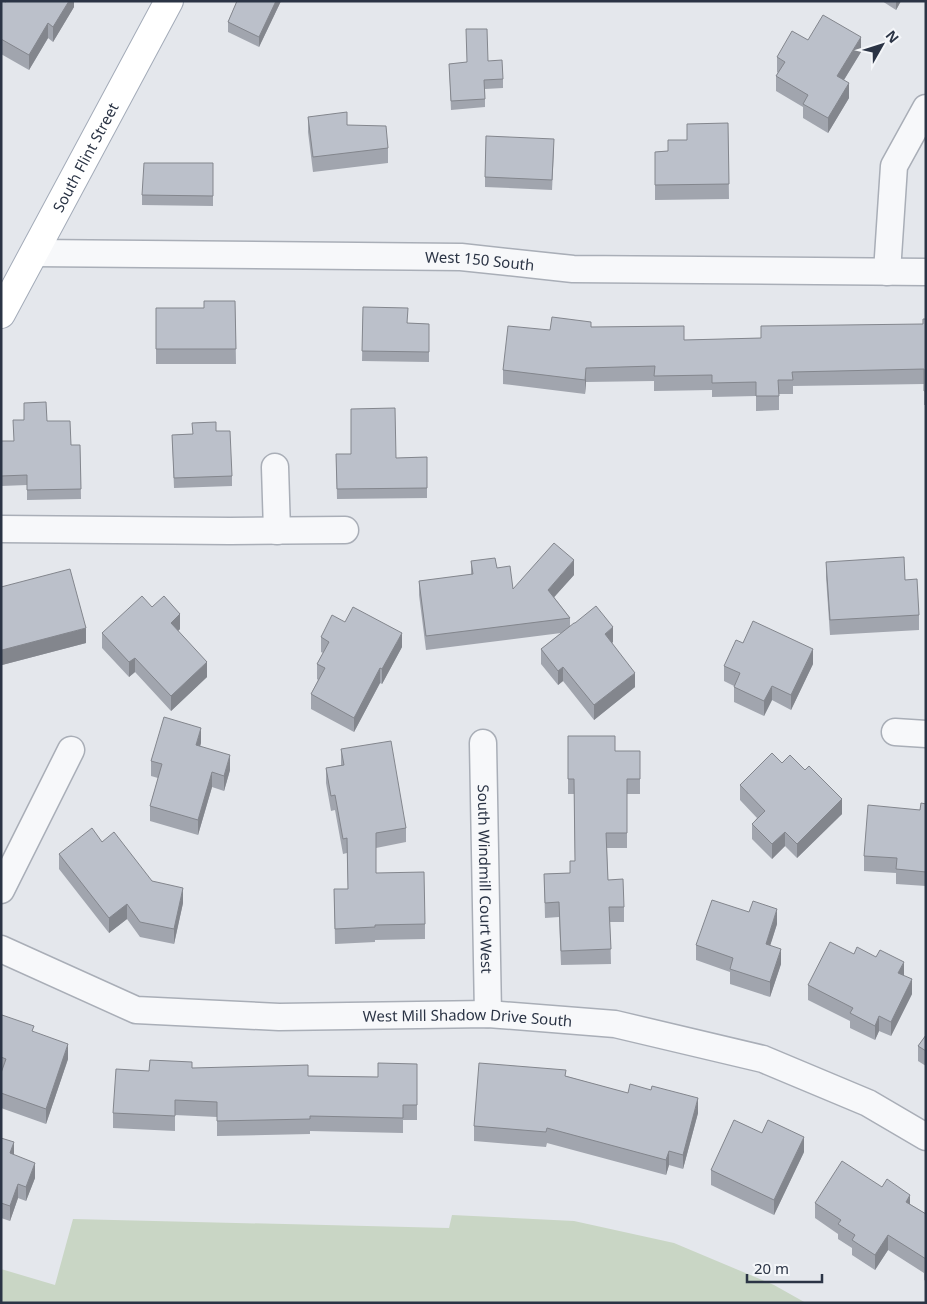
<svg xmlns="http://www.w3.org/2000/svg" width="927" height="1304" viewBox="0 0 927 1304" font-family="'Noto Sans',sans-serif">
	<rect width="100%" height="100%" fill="#e4e7ec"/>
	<!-- green -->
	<path fill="#c9d6c5" d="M 452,1215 L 574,1221 L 674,1243 L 774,1285 L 806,1303 L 1,1303 L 1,1269 L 55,1285 L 73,1219 L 449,1228 Z"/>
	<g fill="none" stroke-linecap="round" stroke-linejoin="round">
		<!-- minor casing -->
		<g stroke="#a9aeb7" stroke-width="29">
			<g id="minor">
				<path id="s1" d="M 34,253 L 461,257 L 573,269 L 926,272"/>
				<path d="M 887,272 L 894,166 L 926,108"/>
				<path d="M 275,467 L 277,531"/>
				<path d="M 1,529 L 230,531 L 345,530"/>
				<path d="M 895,732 L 926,734"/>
				<path id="s2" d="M 483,743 L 488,1014"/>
				<path d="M 1,890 L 71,750"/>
				<path id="s3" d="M 1,949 L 136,1010 L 279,1017 L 488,1014 L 615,1024 L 763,1059 L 868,1103 L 926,1137"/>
			</g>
		</g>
		<!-- major casing -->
		<g stroke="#a3abb8" stroke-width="30">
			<g id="major">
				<path id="s4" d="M 1,314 L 169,1"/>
			</g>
		</g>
		<!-- minor -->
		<use href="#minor" stroke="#f7f8fa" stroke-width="26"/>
		<!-- major -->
		<use href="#major" stroke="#fff" stroke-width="28"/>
	</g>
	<!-- wall -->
	<g fill="#a1a5ae">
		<path d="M 74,1 L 74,7 L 53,42 L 48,38 L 29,70 L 1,54 L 1,2 Z"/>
		<path d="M 237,1 L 281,1 L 259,47 L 228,32 L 228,22 Z"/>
		<path d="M 882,1 L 901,1 L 896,10 Z"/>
		<path d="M 861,52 L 844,80 L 849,98 L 828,133 L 803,118 L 803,107 L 776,91 L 776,76 L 778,73 L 777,72 L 777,57 Z"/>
		<path d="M 488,61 L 503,79 L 503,88 L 485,89 L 485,107 L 451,110 L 449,64 Z"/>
		<path d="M 308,117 L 347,125 L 388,148 L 388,163 L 313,172 L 308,132 Z"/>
		<path d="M 728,123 L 729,199 L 655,200 L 655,152 L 668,151 L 687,140 Z"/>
		<path d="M 554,149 L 552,190 L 485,187 L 485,177 Z"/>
		<path d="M 213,163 L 213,206 L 142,205 L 142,195 Z"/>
		<path d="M 235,301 L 236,364 L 156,364 L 156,308 L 204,308 Z"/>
		<path d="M 363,307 L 408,323 L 429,324 L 429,362 L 362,361 Z"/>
		<path d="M 926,319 L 926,405 L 924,405 L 924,384 L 793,386 L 793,394 L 779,394 L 779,410 L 756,411 L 756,396 L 712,397 L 712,390 L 654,391 L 654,381 L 586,382 L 585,394 L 503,384 L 503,370 L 550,330 L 591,327 L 684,340 L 761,338 L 923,324 Z"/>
		<path d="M 47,421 L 71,445 L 80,445 L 81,499 L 27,500 L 27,485 L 1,486 L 1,441 L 14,441 Z"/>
		<path d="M 216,431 L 232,476 L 232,486 L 174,488 L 172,435 L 192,434 Z"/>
		<path d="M 336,454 L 396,458 L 427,457 L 427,498 L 337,499 Z"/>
		<path d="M 471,561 L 497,568 L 513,589 L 574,575 L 554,597 L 570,618 L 570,626 L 613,642 L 612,643 L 635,687 L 594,720 L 563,681 L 558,685 L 541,664 L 541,649 L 561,633 L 426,650 L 419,595 L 419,581 L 471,575 Z"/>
		<path d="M 826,562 L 905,580 L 919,615 L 919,630 L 830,635 L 826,577 Z"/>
		<path d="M 1,587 L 86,643 L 2,665 L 1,663 Z"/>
		<path d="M 152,607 L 180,629 L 178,631 L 207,677 L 171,711 L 135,672 L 129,677 L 102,648 L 102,633 Z"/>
		<path d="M 345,622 L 402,647 L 382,684 L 380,683 L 354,732 L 311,709 L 311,694 L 318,680 L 317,679 L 317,664 L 323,653 L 321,652 L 321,637 Z"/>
		<path d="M 743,643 L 813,664 L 791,710 L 772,700 L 764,716 L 734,702 L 734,686 L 724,681 L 724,666 Z"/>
		<path d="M 568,736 L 615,751 L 640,751 L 640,794 L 627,794 L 627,848 L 607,848 L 608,880 L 624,907 L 624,922 L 610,922 L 611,964 L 561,965 L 559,917 L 545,918 L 544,874 L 570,873 L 575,861 L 574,794 L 568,794 Z"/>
		<path d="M 201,743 L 200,746 L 230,770 L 224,791 L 212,787 L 198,835 L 150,821 L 150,806 L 158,778 L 151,776 L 151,761 Z"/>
		<path d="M 341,749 L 406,828 L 406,842 L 376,848 L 376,873 L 425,924 L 425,939 L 375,940 L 375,942 L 335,944 L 334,889 L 348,889 L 347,853 L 343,854 L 335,810 L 331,811 L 326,783 L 326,768 L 341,765 Z"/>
		<path d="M 782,763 L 842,814 L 797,858 L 785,846 L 772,859 L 752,839 L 752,824 L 757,818 L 740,800 L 740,785 Z"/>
		<path d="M 926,804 L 926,886 L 896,884 L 896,873 L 864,871 L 864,856 L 920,810 Z"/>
		<path d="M 102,842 L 152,881 L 183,903 L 174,944 L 140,937 L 127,919 L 109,933 L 59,869 L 59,854 Z"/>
		<path d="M 777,924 L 770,945 L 781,964 L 770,997 L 730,984 L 730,972 L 696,960 L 696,945 Z"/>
		<path d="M 904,976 L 912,994 L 891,1036 L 879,1031 L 875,1040 L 850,1028 L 850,1021 L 808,1000 L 808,985 Z"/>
		<path d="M 1,1018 L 34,1032 L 68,1059 L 46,1124 L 1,1108 Z"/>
		<path d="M 926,1035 L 926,1066 L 918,1061 L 918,1046 Z"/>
		<path d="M 417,1064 L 417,1120 L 403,1120 L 403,1133 L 310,1131 L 310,1134 L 217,1136 L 217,1117 L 175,1115 L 175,1131 L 113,1128 L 113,1113 L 149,1071 L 192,1068 L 308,1076 L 378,1077 Z"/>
		<path d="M 566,1076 L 698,1113 L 683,1169 L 669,1165 L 666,1175 L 547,1143 L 546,1147 L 474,1141 L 474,1126 Z"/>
		<path d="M 1,1138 L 14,1155 L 35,1178 L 26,1201 L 18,1198 L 10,1221 L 1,1218 Z"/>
		<path d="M 804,1152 L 774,1215 L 711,1185 L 711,1170 Z"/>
		<path d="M 882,1187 L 926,1214 L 926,1281 L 924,1280 L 924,1273 L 888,1250 L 875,1270 L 852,1255 L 852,1248 L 838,1239 L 838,1234 L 815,1218 L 815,1203 Z"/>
	</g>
	<!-- shaded-wall -->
	<g fill="#83868d">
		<path d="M 69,1 L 74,1 L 74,7 L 53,42 L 53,27 Z"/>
		<path d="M 276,1 L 281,1 L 259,47 L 259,37 Z"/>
		<path d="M 896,1 L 901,1 L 896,10 Z"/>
		<path d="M 48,23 L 48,38 L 29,70 L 29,55 Z"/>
		<path d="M 861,37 L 861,52 L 837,91 L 837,76 Z"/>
		<path d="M 849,83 L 849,98 L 828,133 L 828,118 Z"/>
		<path d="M 586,368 L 586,382 L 585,394 L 585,380 Z"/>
		<path d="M 574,560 L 574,575 L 548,604 L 548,590 Z"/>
		<path d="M 180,614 L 180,629 L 171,638 L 171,623 Z"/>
		<path d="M 613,627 L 613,642 L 605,649 L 605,634 Z"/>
		<path d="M 86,628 L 86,643 L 2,665 L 2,650 Z"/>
		<path d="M 402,633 L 402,647 L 382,684 L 382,669 Z"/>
		<path d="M 813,649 L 813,664 L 791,710 L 791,695 Z"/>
		<path d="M 135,658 L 135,672 L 129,677 L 129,662 Z"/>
		<path d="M 207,662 L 207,677 L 171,711 L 171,696 Z"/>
		<path d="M 563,667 L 563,681 L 558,685 L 558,671 Z"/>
		<path d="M 380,668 L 380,683 L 354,732 L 354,718 Z"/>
		<path d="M 635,673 L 635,687 L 594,720 L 594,705 Z"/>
		<path d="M 772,686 L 772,700 L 764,716 L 764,701 Z"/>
		<path d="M 201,728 L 201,743 L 196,760 L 196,745 Z"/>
		<path d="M 230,755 L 230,770 L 224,791 L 224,776 Z"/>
		<path d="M 212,772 L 212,787 L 198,835 L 198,820 Z"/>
		<path d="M 842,799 L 842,814 L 797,858 L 797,844 Z"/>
		<path d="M 785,832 L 785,846 L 772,859 L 772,844 Z"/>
		<path d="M 183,888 L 183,903 L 174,944 L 174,929 Z"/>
		<path d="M 127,904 L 127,919 L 109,933 L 109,918 Z"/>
		<path d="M 777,909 L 777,924 L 766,959 L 766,944 Z"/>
		<path d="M 781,949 L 781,964 L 770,997 L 770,982 Z"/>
		<path d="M 904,962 L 904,977 L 898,973 Z"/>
		<path d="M 912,979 L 912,994 L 891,1036 L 891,1022 Z"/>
		<path d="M 879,1016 L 879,1031 L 875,1040 L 875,1026 Z"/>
		<path d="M 68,1044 L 68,1059 L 46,1124 L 46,1109 Z"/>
		<path d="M 698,1098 L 698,1113 L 683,1169 L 683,1155 Z"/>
		<path d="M 804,1137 L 804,1152 L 774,1215 L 774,1200 Z"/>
		<path d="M 14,1142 L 14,1157 L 10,1153 Z"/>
		<path d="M 669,1151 L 669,1165 L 666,1175 L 666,1160 Z"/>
		<path d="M 35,1163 L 35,1178 L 26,1201 L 26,1187 Z"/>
		<path d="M 18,1184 L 18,1198 L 10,1221 L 10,1206 Z"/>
		<path d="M 910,1195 L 910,1209 L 906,1202 Z"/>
		<path d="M 888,1235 L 888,1250 L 875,1270 L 875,1255 Z"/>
	</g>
	<!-- building -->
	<g fill="#bbc0ca" stroke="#83868d">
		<path d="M 2,1 L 6,2 L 7,1 L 69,1 L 53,27 L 48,23 L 29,55 L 1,39 L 1,2 Z"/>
		<path d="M 237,1 L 276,1 L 259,37 L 228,22 Z"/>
		<path d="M 823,15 L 861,37 L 837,76 L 849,83 L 828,118 L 803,104 L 808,95 L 776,76 L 785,62 L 777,57 L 792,31 L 808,40 Z"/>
		<path d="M 466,29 L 487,29 L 488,61 L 502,60 L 503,79 L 484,80 L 485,99 L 451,101 L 449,64 L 467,62 Z"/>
		<path d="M 347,112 L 347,125 L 386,126 L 388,148 L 313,157 L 308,117 Z"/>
		<path d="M 728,123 L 729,184 L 655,185 L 655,152 L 668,151 L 668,140 L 687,140 L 687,124 Z"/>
		<path d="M 486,136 L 554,139 L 552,180 L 485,177 Z"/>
		<path d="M 144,163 L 213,163 L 213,196 L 142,195 Z"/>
		<path d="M 204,301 L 235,301 L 236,349 L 156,349 L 156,308 L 204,308 Z"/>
		<path d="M 363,307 L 408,308 L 407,323 L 429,324 L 429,352 L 362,351 Z"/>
		<path d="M 552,317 L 591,322 L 591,327 L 684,326 L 684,340 L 761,338 L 761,326 L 923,324 L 923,319 L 926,319 L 926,391 L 924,391 L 924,369 L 792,372 L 793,380 L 778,380 L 779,396 L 756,396 L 756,382 L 712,383 L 712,375 L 654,376 L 655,366 L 586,368 L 585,380 L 503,370 L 508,326 L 550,330 Z"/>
		<path d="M 46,402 L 47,421 L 70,421 L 71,445 L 80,445 L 81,489 L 27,490 L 27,475 L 1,476 L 1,441 L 14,441 L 13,420 L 24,420 L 24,403 Z"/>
		<path d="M 395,408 L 396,458 L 427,457 L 427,488 L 337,489 L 336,454 L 351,454 L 351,409 Z"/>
		<path d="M 216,422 L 216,431 L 230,431 L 232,476 L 174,478 L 172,435 L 193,434 L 192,423 Z"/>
		<path d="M 554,543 L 574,560 L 548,590 L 570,618 L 426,636 L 419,581 L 473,574 L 471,561 L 495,558 L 497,568 L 510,566 L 513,589 Z"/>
		<path d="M 904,557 L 905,580 L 917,579 L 919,615 L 830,620 L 826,562 Z"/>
		<path d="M 70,569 L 86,628 L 2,650 L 1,648 L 1,587 Z"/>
		<path d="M 142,596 L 152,607 L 164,596 L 180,614 L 171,623 L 207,662 L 171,696 L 135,658 L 129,662 L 102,633 Z"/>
		<path d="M 596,606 L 613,627 L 605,634 L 635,673 L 594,705 L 563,667 L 558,671 L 541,649 L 574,623 L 575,623 Z"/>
		<path d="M 353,607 L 402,633 L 382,669 L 380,668 L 354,718 L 311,694 L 325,668 L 317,664 L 329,642 L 321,637 L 332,615 L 345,622 Z"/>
		<path d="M 753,621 L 813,649 L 791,695 L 772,686 L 764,701 L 734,687 L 740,673 L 724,666 L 736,640 L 743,643 Z"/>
		<path d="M 164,717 L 201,728 L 196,745 L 230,755 L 224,776 L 212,772 L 198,820 L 150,806 L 162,764 L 151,761 Z"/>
		<path d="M 568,736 L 615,736 L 615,751 L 640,751 L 640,779 L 627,779 L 627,833 L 606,833 L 608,880 L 623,879 L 624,907 L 609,907 L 611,949 L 561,951 L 559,902 L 545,903 L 544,874 L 570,873 L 570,861 L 575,861 L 574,779 L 568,779 Z"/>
		<path d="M 391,741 L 406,828 L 376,833 L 376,873 L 424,872 L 425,924 L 375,925 L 375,927 L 335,929 L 334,889 L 348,889 L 347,838 L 343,839 L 335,795 L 331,796 L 326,768 L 344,765 L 341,749 Z"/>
		<path d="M 772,753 L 782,763 L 790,755 L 805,770 L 809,766 L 842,799 L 797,844 L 785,832 L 772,844 L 752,824 L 765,811 L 740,785 Z"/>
		<path d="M 921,803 L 926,804 L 926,872 L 896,869 L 897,858 L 864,856 L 868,805 L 920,810 Z"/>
		<path d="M 92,828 L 102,842 L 114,832 L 152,881 L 183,888 L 174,929 L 140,922 L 127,904 L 109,918 L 59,854 Z"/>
		<path d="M 712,900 L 749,912 L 753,901 L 777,909 L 766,944 L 781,949 L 770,982 L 730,969 L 733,958 L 696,945 Z"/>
		<path d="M 830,942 L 854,954 L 857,947 L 876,957 L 880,950 L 904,962 L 898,973 L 912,979 L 891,1022 L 879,1016 L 875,1026 L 850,1013 L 853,1008 L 808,985 Z"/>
		<path d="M 2,1015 L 34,1026 L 32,1031 L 68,1044 L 46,1109 L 1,1093 L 1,1073 L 6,1059 L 1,1057 L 1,1018 Z"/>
		<path d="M 926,1035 L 926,1051 L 918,1046 Z"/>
		<path d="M 150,1060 L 192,1062 L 192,1068 L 308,1065 L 308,1076 L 378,1077 L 378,1063 L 417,1064 L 417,1105 L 403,1105 L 403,1118 L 310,1116 L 310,1119 L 217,1121 L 217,1102 L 175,1100 L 175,1116 L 113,1113 L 116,1069 L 149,1071 Z"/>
		<path d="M 479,1063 L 566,1070 L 565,1076 L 628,1093 L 630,1084 L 651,1090 L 652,1086 L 698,1098 L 683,1155 L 669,1151 L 666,1160 L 547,1128 L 546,1132 L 474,1126 Z"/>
		<path d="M 734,1120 L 762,1133 L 768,1120 L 804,1137 L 774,1200 L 711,1170 Z"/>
		<path d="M 1,1138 L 14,1142 L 10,1153 L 35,1163 L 26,1187 L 18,1184 L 10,1206 L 1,1203 Z"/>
		<path d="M 842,1161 L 882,1187 L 887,1179 L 910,1195 L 906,1202 L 926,1214 L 926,1259 L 888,1235 L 875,1255 L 852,1240 L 855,1235 L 838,1224 L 841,1220 L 815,1203 Z"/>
	</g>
	<g text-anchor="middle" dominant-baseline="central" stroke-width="4" stroke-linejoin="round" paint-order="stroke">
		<!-- street labels -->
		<g font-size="15" fill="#2b3445" stroke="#f4f6f9">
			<text stroke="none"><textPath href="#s4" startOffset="178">South Flint Street</textPath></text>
			<text stroke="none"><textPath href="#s1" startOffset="446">West 150 South</textPath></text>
			<text stroke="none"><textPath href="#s2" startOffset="136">South Windmill Court West</textPath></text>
			<text stroke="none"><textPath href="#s3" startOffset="480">West Mill Shadow Drive South</textPath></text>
		</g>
	</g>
	<!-- border -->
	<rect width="927" height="1304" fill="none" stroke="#2b3445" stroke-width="5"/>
	<!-- north arrow -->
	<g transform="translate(882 45) rotate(51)" stroke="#f4f6f9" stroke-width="4" paint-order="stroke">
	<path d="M0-4L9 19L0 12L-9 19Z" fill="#2b3445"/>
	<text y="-8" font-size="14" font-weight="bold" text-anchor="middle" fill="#2b3445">N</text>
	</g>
	<!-- scale -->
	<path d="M747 1274v8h75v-8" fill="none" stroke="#2b3445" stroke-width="2.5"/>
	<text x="754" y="1274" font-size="15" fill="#2b3445" stroke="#f4f6f9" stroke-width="4" paint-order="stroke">20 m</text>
</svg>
